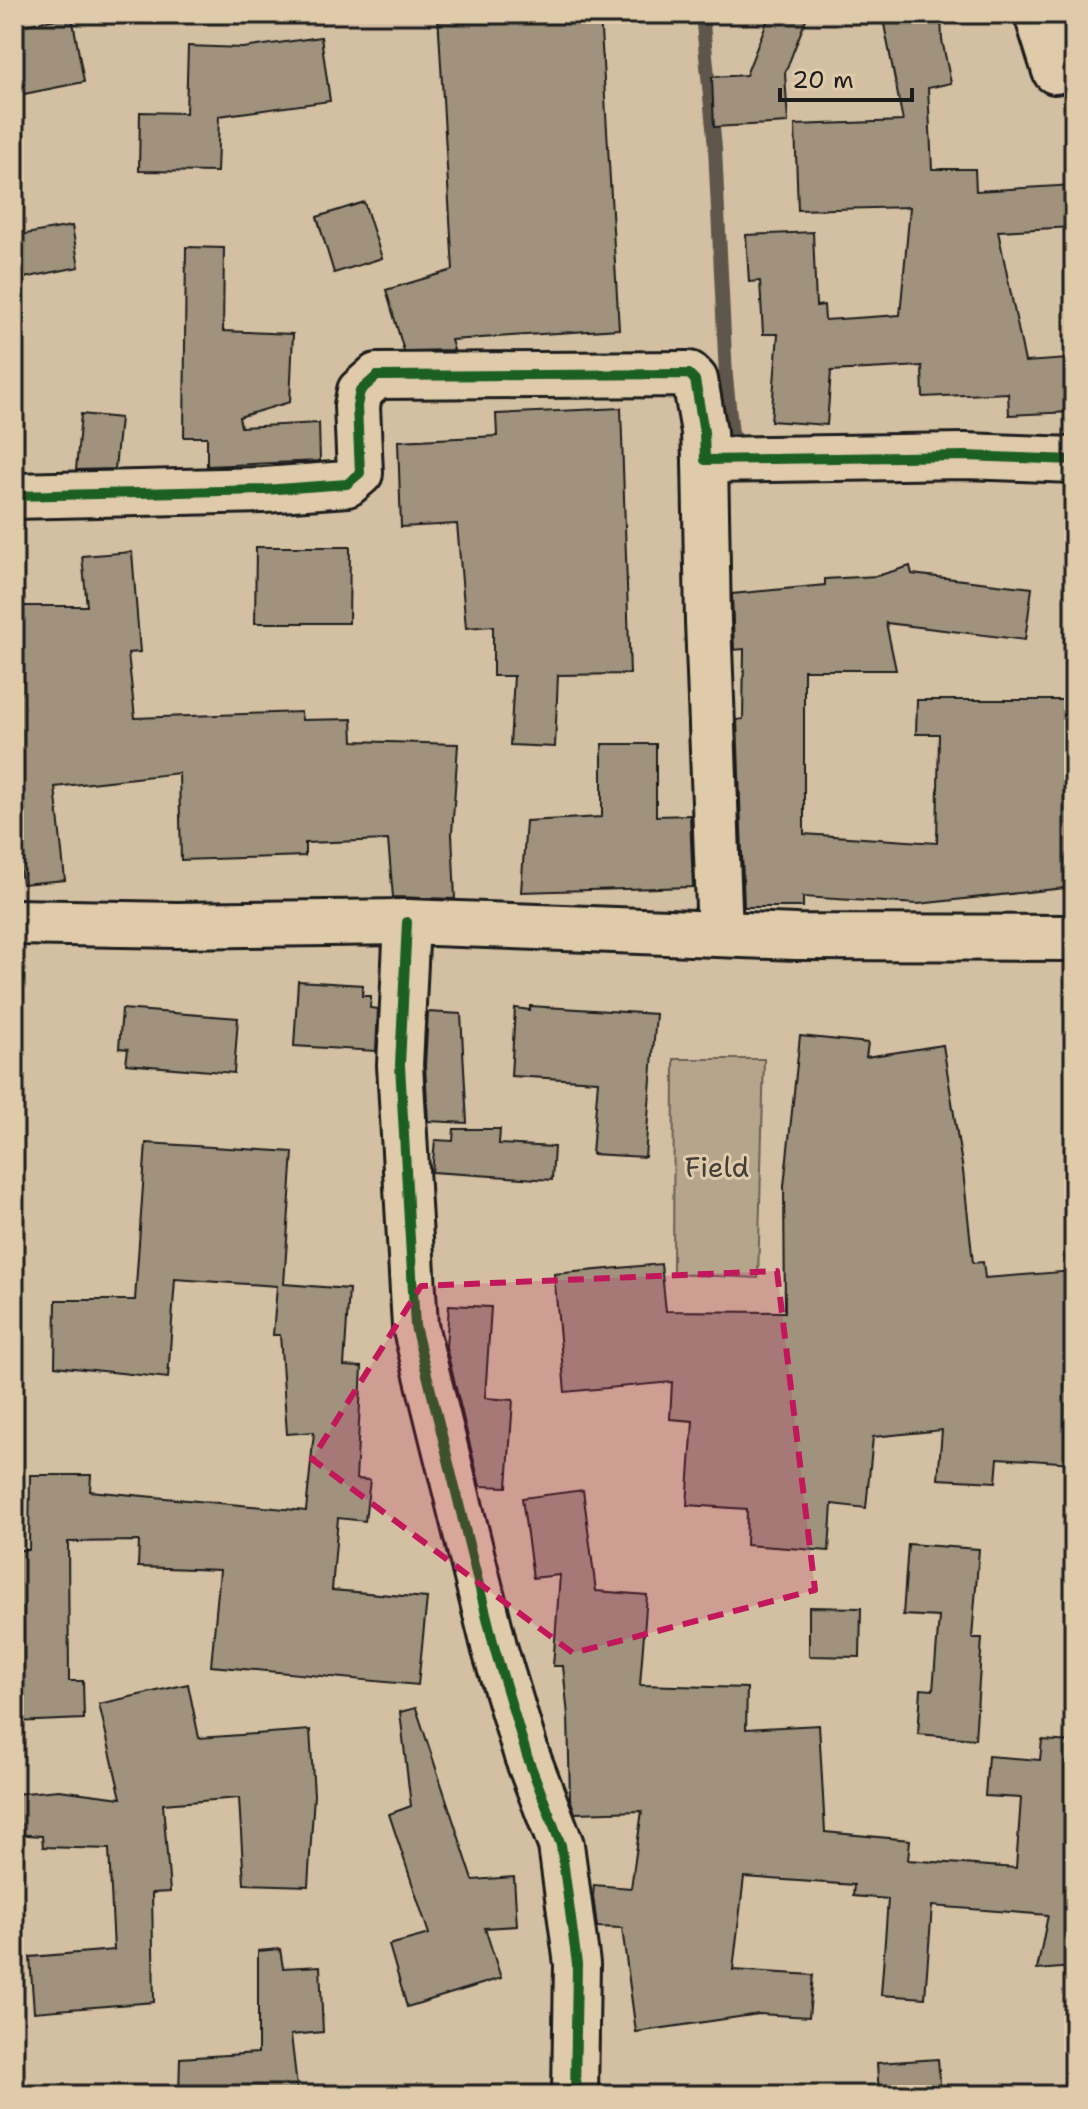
<svg xmlns="http://www.w3.org/2000/svg" width="1088" height="2109" viewBox="0 0 1088 2109" font-family="'Shantell Sans',sans-serif">
	<rect width="100%" height="100%" fill="#d3c0a2"/>
	<filter id="ink" filterUnits="userSpaceOnUse"><feTurbulence type="fractalNoise" baseFrequency=".0125" numOctaves="2"/><feDisplacementMap in="SourceGraphic" scale="16" xChannelSelector="R" yChannelSelector="G"/><feConvolveMatrix kernelMatrix="1 2 1 2 8 2 1 2 1" color-interpolation-filters="sRGB"/></filter>
	<g filter="url(#ink)">
		<!-- green -->
		<path fill="#b5a58b" stroke="#686054" stroke-width="2" d="M 674,1059 L 764,1059 L 758,1278 L 673,1274 Z"/>
		<g fill="none" stroke-linecap="round" stroke-linejoin="round">
			<!-- stream -->
			<path stroke="#5e574c" stroke-width="14" d="M 702,14 L 715,148 L 726,377 L 732,434 L 746,451"/>
		</g>
		<!-- building -->
		<g fill="#a0927d" stroke="#1c1c1c" stroke-width="2">
			<path d="M 438,14 L 600,14 L 619,329 L 451,340 L 454,350 L 404,351 L 386,290 L 453,270 Z"/>
			<path d="M 770,14 L 808,14 L 785,73 L 788,123 L 714,127 L 712,77 L 746,75 Z"/>
			<path d="M 882,14 L 941,14 L 942,40 L 951,83 L 928,88 L 932,169 L 975,169 L 976,191 L 1074,185 L 1074,227 L 998,231 L 1025,362 L 1068,359 L 1071,412 L 1009,415 L 1008,393 L 923,397 L 922,366 L 831,371 L 827,425 L 771,421 L 778,334 L 763,334 L 760,281 L 749,282 L 746,235 L 813,232 L 816,306 L 824,305 L 825,320 L 900,315 L 910,207 L 798,210 L 795,125 L 903,121 Z"/>
			<path d="M 72,16 L 84,82 L 14,96 L 14,27 Z"/>
			<path d="M 321,37 L 330,101 L 219,116 L 217,172 L 139,171 L 140,112 L 186,113 L 188,46 L 243,48 Z"/>
			<path d="M 364,202 L 382,258 L 334,273 L 317,217 Z"/>
			<path d="M 72,226 L 79,267 L 14,280 L 14,236 Z"/>
			<path d="M 186,247 L 224,248 L 223,331 L 293,334 L 290,402 L 239,417 L 241,427 L 319,423 L 320,461 L 207,466 L 207,437 L 184,437 Z"/>
			<path d="M 621,408 L 630,674 L 558,675 L 555,747 L 510,745 L 514,676 L 493,676 L 493,626 L 466,628 L 457,524 L 401,527 L 398,441 L 497,436 L 496,414 Z"/>
			<path d="M 81,414 L 120,418 L 115,469 L 76,470 Z"/>
			<path d="M 256,547 L 350,547 L 349,623 L 255,623 Z"/>
			<path d="M 132,552 L 140,652 L 128,653 L 135,718 L 301,712 L 302,720 L 352,719 L 353,741 L 458,744 L 452,834 L 455,899 L 393,897 L 388,840 L 305,843 L 305,856 L 181,860 L 179,773 L 55,787 L 65,880 L 22,884 L 14,810 L 14,606 L 87,606 L 82,556 Z"/>
			<path d="M 910,566 L 912,574 L 1032,588 L 1025,640 L 886,623 L 896,670 L 804,670 L 804,834 L 937,843 L 939,734 L 916,734 L 917,700 L 1074,700 L 1074,887 L 918,904 L 803,897 L 803,907 L 744,907 L 737,720 L 743,719 L 744,649 L 734,650 L 732,594 L 825,585 L 825,579 L 877,576 Z"/>
			<path d="M 602,744 L 656,744 L 656,816 L 690,815 L 693,887 L 521,892 L 526,821 L 602,817 Z"/>
			<path d="M 298,981 L 363,985 L 362,996 L 371,996 L 370,1008 L 378,1009 L 376,1051 L 294,1046 Z"/>
			<path d="M 530,1006 L 656,1014 L 645,1157 L 592,1154 L 598,1081 L 511,1076 L 515,1008 L 530,1010 Z"/>
			<path d="M 122,1009 L 238,1018 L 234,1073 L 126,1064 L 128,1049 L 119,1048 Z"/>
			<path d="M 428,1012 L 461,1014 L 467,1123 L 428,1121 L 425,1065 Z"/>
			<path d="M 800,1036 L 868,1043 L 866,1057 L 943,1045 L 963,1171 L 973,1263 L 983,1262 L 985,1278 L 1074,1271 L 1074,1463 L 998,1458 L 996,1482 L 938,1479 L 942,1430 L 873,1437 L 866,1508 L 832,1504 L 829,1551 L 746,1545 L 747,1509 L 687,1505 L 693,1421 L 670,1419 L 672,1382 L 565,1392 L 554,1274 L 661,1264 L 666,1311 L 785,1312 L 784,1186 Z"/>
			<path d="M 454,1129 L 500,1129 L 499,1144 L 554,1147 L 552,1180 L 432,1172 L 435,1140 L 453,1141 Z"/>
			<path d="M 146,1143 L 293,1152 L 284,1284 L 349,1289 L 344,1366 L 362,1367 L 356,1479 L 370,1480 L 365,1521 L 338,1518 L 332,1590 L 427,1598 L 418,1685 L 211,1666 L 220,1570 L 138,1567 L 139,1541 L 68,1542 L 69,1681 L 83,1681 L 84,1719 L 14,1722 L 14,1550 L 29,1550 L 30,1475 L 91,1475 L 90,1491 L 306,1511 L 314,1432 L 287,1434 L 280,1335 L 273,1335 L 277,1286 L 175,1279 L 168,1378 L 55,1366 L 56,1300 L 135,1300 Z"/>
			<path d="M 449,1305 L 491,1307 L 485,1398 L 513,1400 L 507,1487 L 480,1486 L 446,1347 Z"/>
			<path d="M 583,1490 L 596,1591 L 647,1595 L 640,1685 L 747,1688 L 746,1729 L 819,1725 L 825,1832 L 910,1840 L 908,1860 L 1016,1868 L 1021,1798 L 985,1796 L 988,1756 L 1040,1760 L 1042,1740 L 1074,1742 L 1074,1810 L 1070,1869 L 1074,1869 L 1074,1967 L 1037,1970 L 1048,1915 L 932,1906 L 925,1998 L 881,1995 L 888,1899 L 853,1896 L 854,1885 L 744,1877 L 733,1970 L 813,1975 L 809,2017 L 759,2014 L 636,2032 L 622,1928 L 597,1927 L 593,1896 L 594,1885 L 631,1888 L 642,1811 L 575,1813 L 570,1798 L 568,1716 L 563,1666 L 553,1666 L 560,1575 L 533,1578 L 522,1498 Z"/>
			<path d="M 908,1544 L 979,1549 L 972,1638 L 982,1638 L 975,1739 L 918,1734 L 921,1689 L 933,1690 L 939,1617 L 903,1615 Z"/>
			<path d="M 809,1607 L 861,1608 L 860,1657 L 809,1656 Z"/>
			<path d="M 188,1684 L 199,1738 L 310,1730 L 314,1795 L 308,1886 L 244,1884 L 239,1798 L 163,1804 L 170,1892 L 152,1893 L 154,2002 L 34,2012 L 30,1957 L 114,1950 L 109,1849 L 43,1847 L 42,1836 L 14,1834 L 14,1794 L 59,1790 L 121,1798 L 99,1704 Z"/>
			<path d="M 416,1708 L 473,1880 L 514,1877 L 517,1926 L 485,1928 L 501,1978 L 407,2007 L 389,1945 L 429,1934 L 389,1814 L 411,1806 L 400,1712 Z"/>
			<path d="M 280,1949 L 283,1968 L 320,1966 L 323,2032 L 291,2035 L 298,2095 L 179,2095 L 180,2058 L 258,2053 L 258,1951 Z"/>
			<path d="M 938,2059 L 941,2095 L 879,2095 L 877,2063 Z"/>
		</g>
		<g fill="none" stroke-linecap="round" stroke-linejoin="round">
			<!-- street casing -->
			<g stroke="#1c1c1c" stroke-width="50">
				<g id="street">
					<path d="M 1037,14 L 1055,71"/>
					<path d="M 705,460 L 708,621 L 720,934"/>
					<path d="M 14,496 L 264,490 L 347,484 L 360,473 L 357,406 L 360,391 L 377,376 L 689,374 L 695,380 L 704,432 L 705,460 L 965,456 L 1074,460"/>
					<path d="M 407,922 L 400,1065 L 415,1326 L 495,1650 L 527,1756 L 561,1845 L 577,1964 L 575,2095"/>
				</g>
			</g>
			<!-- secondary casing -->
			<g stroke="#1c1c1c" stroke-width="50">
				<path id="secondary" d="M 14,922 L 177,925 L 407,922 L 796,937 L 1074,938"/>
			</g>
			<!-- street -->
			<use href="#street" stroke="#dfcbaa" stroke-width="44"/>
			<!-- secondary -->
			<use href="#secondary" stroke="#dfcbaa" stroke-width="44"/>
			<!-- cycleway casing -->
			<g stroke="#dfcbaa" stroke-width="15">
				<g id="cycleway">
					<path d="M 14,496 L 264,490 L 347,484 L 360,473 L 357,406 L 360,391 L 377,376 L 689,374 L 695,380 L 704,432 L 705,460 L 965,456 L 1074,460"/>
					<path d="M 407,922 L 400,1065 L 415,1326 L 495,1650 L 527,1756 L 561,1845 L 577,1964 L 575,2095"/>
				</g>
			</g>
			<!-- cycleway -->
			<use href="#cycleway" stroke="#1b5e20" stroke-width="10"/>
		</g>
	</g>
	<!-- marked area -->
	<path fill="#c2185b" fill-opacity="0.2" stroke="#c2185b" stroke-width="6" stroke-dasharray="16 10" stroke-linejoin="round" d="M 777,1271 L 815,1590 L 573,1653 L 312,1459 L 421,1286 Z"/>
	<g text-anchor="middle" dominant-baseline="central" stroke-width="6" stroke-linejoin="round" paint-order="stroke">
		<!-- park labels -->
		<g font-size="28" fill="#423e38" stroke="#dfcbaa">
			<text x="717" y="1167">Field</text>
		</g>
	</g>
	<!-- margin -->
	<rect width="1088" height="2109" fill="none" stroke="#dfcbaa" stroke-width="48"/>
	<rect x="24" y="24" width="1040" height="2061" fill="none" stroke="#1c1c1c" stroke-width="3" filter="url(#ink)"/>
	<!-- scale -->
	<path d="M780 88v12h132v-12" fill="none" stroke="#1c1c1c" stroke-width="4"/>
	<text x="792" y="88" font-size="24" fill="#1c1c1c" stroke="#dfcbaa" stroke-width="6" paint-order="stroke">20 m</text>
</svg>
